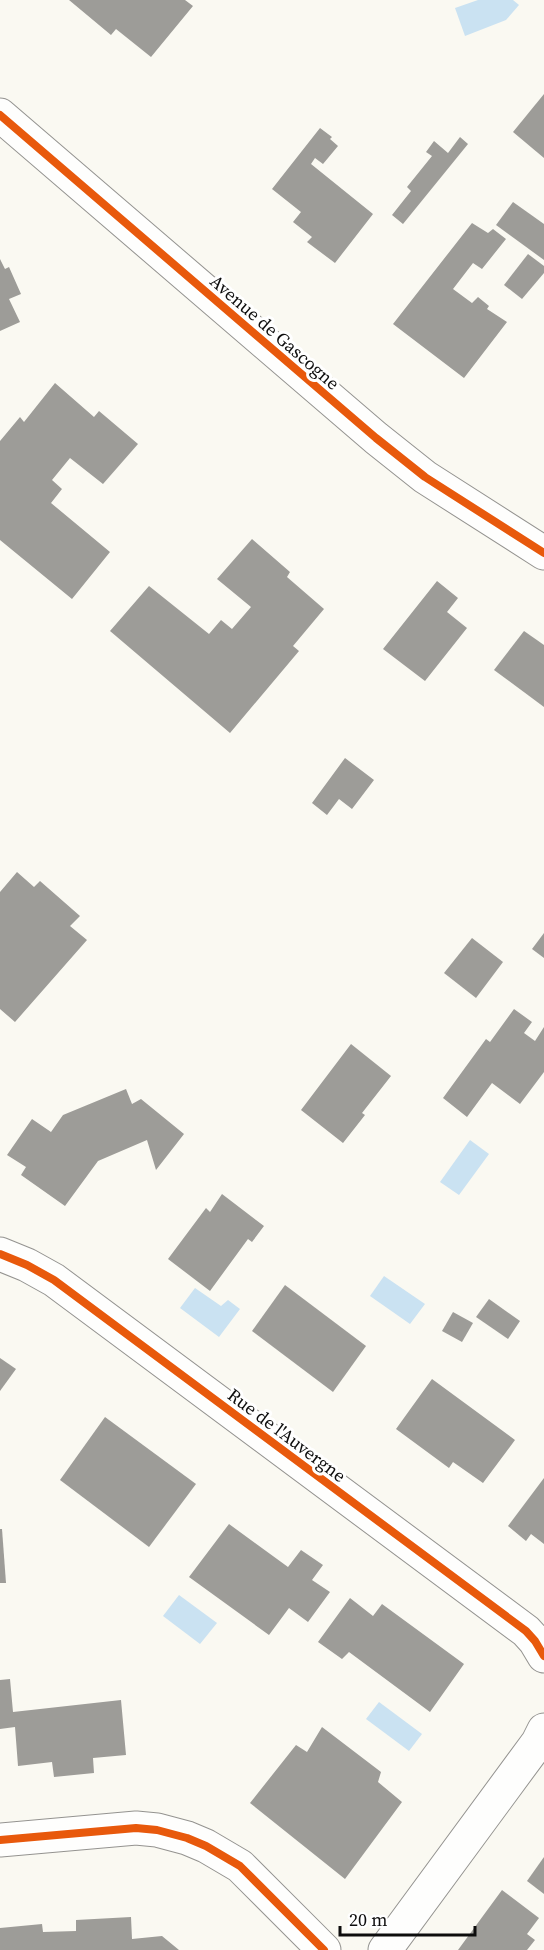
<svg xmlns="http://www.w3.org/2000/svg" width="544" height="1950" viewBox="0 0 544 1950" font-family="'Source Serif 4',serif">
	<rect width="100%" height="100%" fill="#faf9f2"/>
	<!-- water -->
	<g fill="#cae2f2">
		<path d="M 478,0 L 513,0 L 519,5 L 506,20 L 465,36 L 455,8 Z"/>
		<path d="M 470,1140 L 489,1154 L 459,1195 L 440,1182 Z"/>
		<path d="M 384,1276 L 425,1304 L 410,1324 L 370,1296 Z"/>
		<path d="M 195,1288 L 221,1306 L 228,1300 L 240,1309 L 219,1337 L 180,1308 Z"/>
		<path d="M 179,1595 L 217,1623 L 200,1644 L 163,1616 Z"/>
		<path d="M 379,1702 L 422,1734 L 409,1751 L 366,1719 Z"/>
	</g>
	<!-- building -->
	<g fill="#9d9c98">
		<path d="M 69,0 L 185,0 L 193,6 L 151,57 L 116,29 L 111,35 Z"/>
		<path d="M 544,94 L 544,158 L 513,132 Z"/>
		<path d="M 320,128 L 332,137 L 330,139 L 338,146 L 323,164 L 315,158 L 311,164 L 373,214 L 335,263 L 307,242 L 312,237 L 293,222 L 301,212 L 272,189 Z"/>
		<path d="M 460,137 L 468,144 L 403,224 L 392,215 L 411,191 L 407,187 L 432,156 L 426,152 L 434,141 L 448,153 Z"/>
		<path d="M 513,202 L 544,224 L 544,260 L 496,225 Z"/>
		<path d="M 472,223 L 488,233 L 493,229 L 506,239 L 482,269 L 473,263 L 453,289 L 472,303 L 478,297 L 489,306 L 487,309 L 507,322 L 464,378 L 393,324 Z"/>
		<path d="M 528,254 L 544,266 L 544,273 L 522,299 L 504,285 Z"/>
		<path d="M 0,259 L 5,269 L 9,267 L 21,294 L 9,299 L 20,322 L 0,331 Z"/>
		<path d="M 55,383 L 94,417 L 99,411 L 138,444 L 103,484 L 70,458 L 52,480 L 62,489 L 51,503 L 110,552 L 72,599 L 0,540 L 0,441 L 20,417 L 24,422 Z"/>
		<path d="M 252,539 L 290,572 L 287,577 L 324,609 L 293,646 L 299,651 L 230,733 L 110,631 L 149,586 L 209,634 L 221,620 L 232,629 L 251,607 L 217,579 Z"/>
		<path d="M 437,581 L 458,598 L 447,612 L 467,628 L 425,681 L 383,649 Z"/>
		<path d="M 524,631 L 544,645 L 544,707 L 494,670 Z"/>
		<path d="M 345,758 L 374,780 L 352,809 L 339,799 L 327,815 L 312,803 Z"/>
		<path d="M 17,872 L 34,887 L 40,881 L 80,916 L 70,926 L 87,940 L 15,1022 L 0,1009 L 0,892 Z"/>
		<path d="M 544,933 L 544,958 L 532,949 Z"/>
		<path d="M 472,938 L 503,962 L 476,998 L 444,973 Z"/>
		<path d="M 514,1009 L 532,1022 L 524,1033 L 535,1041 L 544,1027 L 544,1072 L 520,1104 L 492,1083 L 467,1117 L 443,1098 L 486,1039 L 490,1042 Z"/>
		<path d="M 351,1044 L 391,1076 L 362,1113 L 365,1115 L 343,1143 L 301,1110 Z"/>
		<path d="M 126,1089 L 132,1104 L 141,1099 L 184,1134 L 156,1170 L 147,1140 L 98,1161 L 65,1206 L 21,1175 L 26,1167 L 7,1155 L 32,1119 L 51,1132 L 63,1115 Z"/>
		<path d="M 222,1194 L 264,1226 L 252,1242 L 248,1239 L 210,1291 L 168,1259 L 206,1208 L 210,1212 Z"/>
		<path d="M 285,1285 L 366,1346 L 333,1392 L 252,1331 Z"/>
		<path d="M 489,1299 L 520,1321 L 508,1339 L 476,1317 Z"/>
		<path d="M 453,1312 L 473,1323 L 462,1342 L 442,1331 Z"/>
		<path d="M 0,1358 L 16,1369 L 0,1391 Z"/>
		<path d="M 432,1379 L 515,1440 L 483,1483 L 453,1462 L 449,1468 L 396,1429 Z"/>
		<path d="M 105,1417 L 196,1484 L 149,1547 L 60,1480 Z"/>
		<path d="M 544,1478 L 544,1544 L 531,1534 L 526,1541 L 508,1526 Z"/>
		<path d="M 229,1524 L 288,1567 L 301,1550 L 323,1565 L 312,1580 L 330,1592 L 308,1622 L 289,1608 L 269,1635 L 189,1577 Z"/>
		<path d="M 0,1529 L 2,1529 L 6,1583 L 0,1583 Z"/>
		<path d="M 350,1598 L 373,1616 L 382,1604 L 464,1664 L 430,1712 L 349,1652 L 342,1659 L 318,1642 Z"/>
		<path d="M 10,1679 L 13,1712 L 121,1700 L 126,1755 L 93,1758 L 94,1773 L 54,1777 L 52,1762 L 18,1766 L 15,1727 L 0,1729 L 0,1680 Z"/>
		<path d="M 322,1727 L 381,1772 L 378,1782 L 402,1802 L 345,1879 L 250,1803 L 296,1745 L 307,1752 Z"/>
		<path d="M 544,1857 L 544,1894 L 527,1881 Z"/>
		<path d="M 502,1890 L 539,1918 L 527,1934 L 535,1940 L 527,1950 L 458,1950 Z"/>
		<path d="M 131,1917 L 132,1939 L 162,1936 L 179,1950 L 0,1950 L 0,1928 L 42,1924 L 43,1932 L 76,1931 L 76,1920 Z"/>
	</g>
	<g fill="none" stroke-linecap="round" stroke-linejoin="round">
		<!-- minor casing -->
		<g stroke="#949390" stroke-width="35">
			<g id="minor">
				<path d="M 0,115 L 376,438 L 425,477 L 544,553"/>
				<path d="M 0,1254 L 27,1265 L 54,1280 L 526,1631 L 535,1641 L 544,1656"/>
				<path d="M 0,1840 L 136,1828 L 157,1830 L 187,1838 L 206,1846 L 240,1866 L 324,1950"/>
				<path d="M 385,1950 L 538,1742 L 544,1730"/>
			</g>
		</g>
		<!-- minor -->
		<use href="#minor" stroke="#fefefd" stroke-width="33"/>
		<!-- cycleway casing -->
		<g stroke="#fff" stroke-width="11">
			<g id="cycleway">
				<path d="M 0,115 L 376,438 L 425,477 L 544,553"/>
				<path d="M 0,1254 L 27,1265 L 54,1280 L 526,1631 L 535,1641 L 544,1656"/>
				<path d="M 0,1840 L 136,1828 L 157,1830 L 187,1838 L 206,1846 L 240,1866 L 324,1950"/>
			</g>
		</g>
		<!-- cycleway -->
		<use href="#cycleway" stroke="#e8590c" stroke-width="8"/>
	</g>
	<g text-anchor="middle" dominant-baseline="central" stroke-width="6" stroke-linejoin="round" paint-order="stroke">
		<!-- street labels -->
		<g font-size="18" fill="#0d0d0d" stroke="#fff">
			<text transform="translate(275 332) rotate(41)">Avenue de Gascogne</text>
			<text transform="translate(287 1435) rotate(37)">Rue de l'Auvergne</text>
		</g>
	</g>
	<!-- scale -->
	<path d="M340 1926v9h135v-9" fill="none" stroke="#0d0d0d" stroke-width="3"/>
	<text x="349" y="1926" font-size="18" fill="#0d0d0d" stroke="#ffffff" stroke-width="4.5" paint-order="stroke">20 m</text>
</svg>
